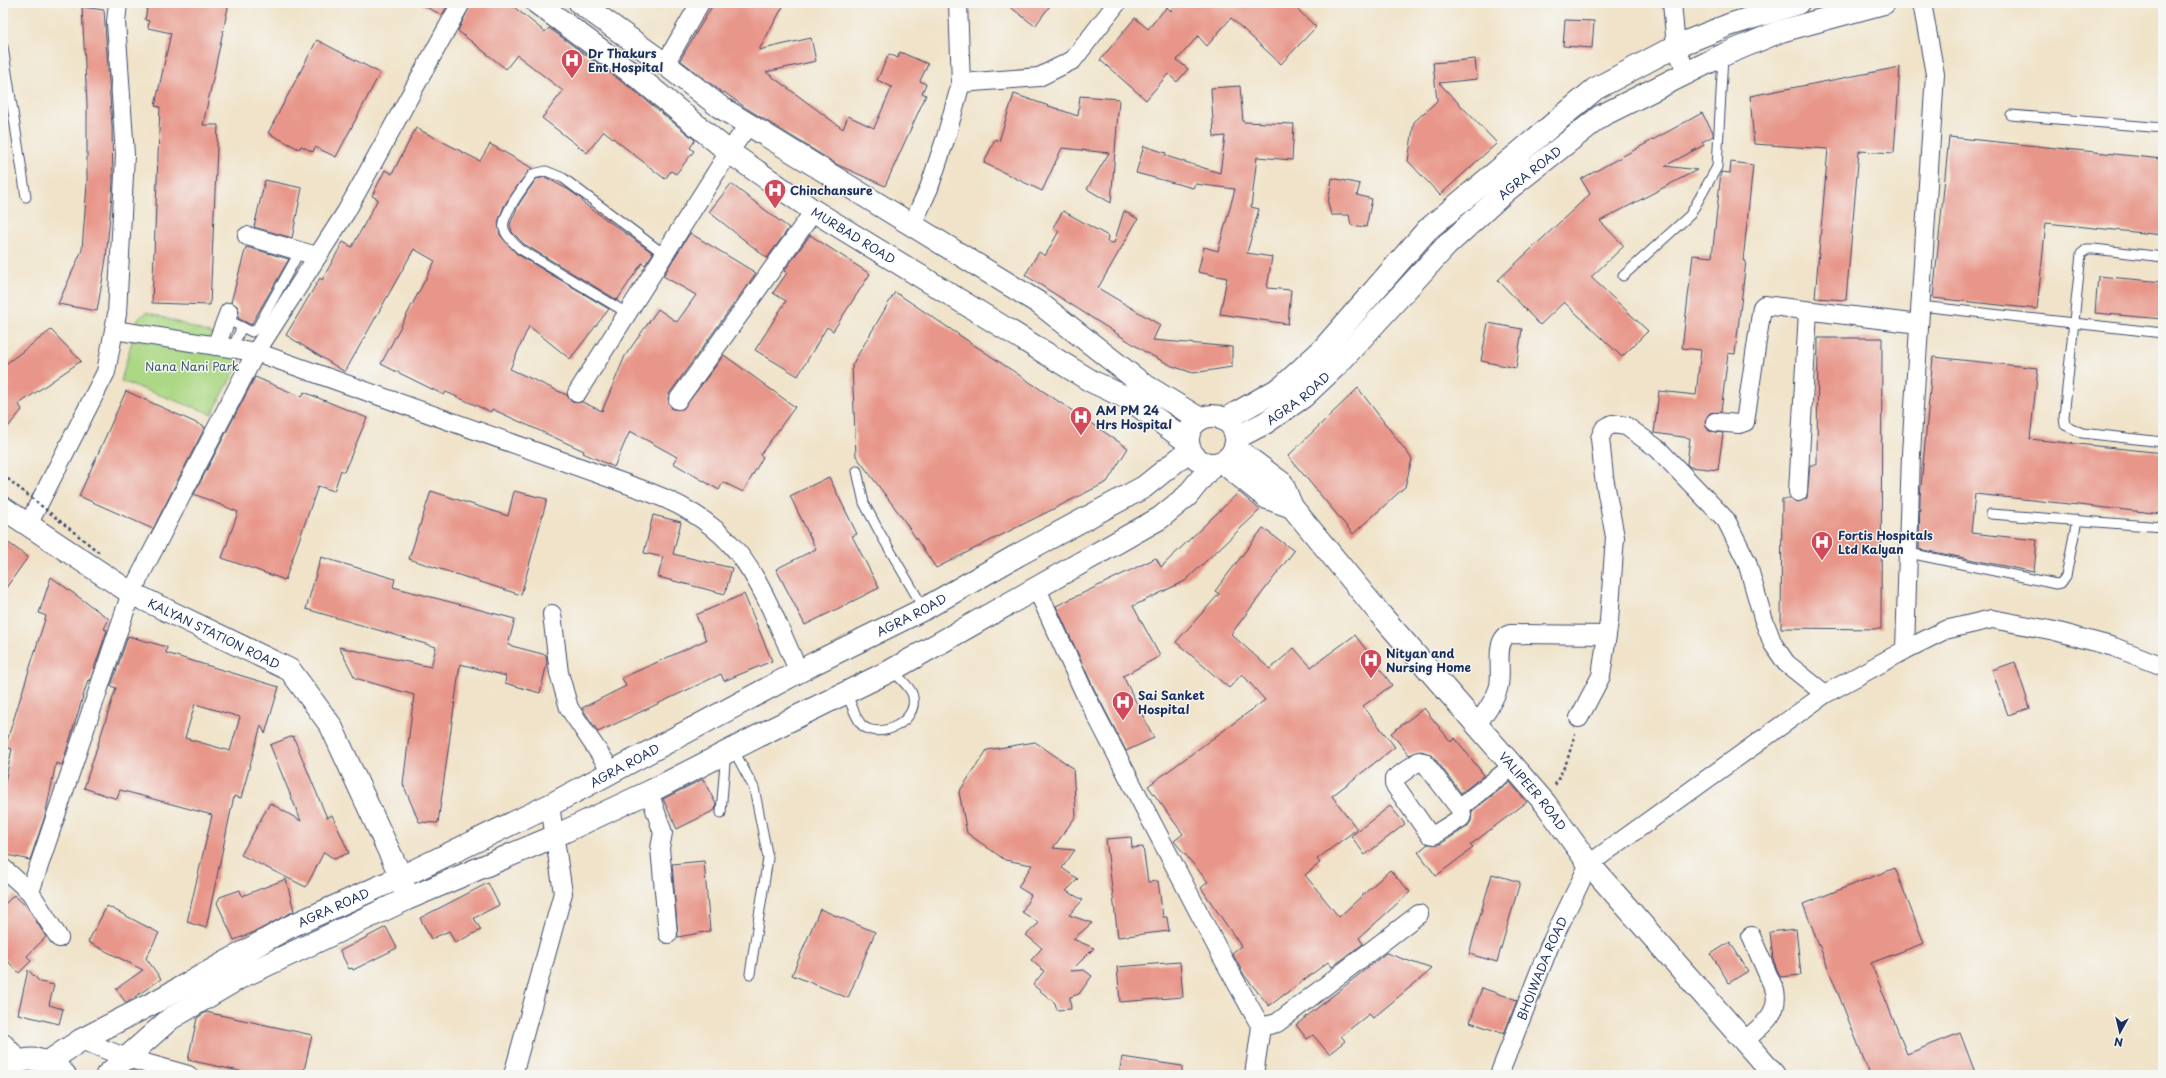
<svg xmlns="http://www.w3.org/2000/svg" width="2166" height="1078" viewBox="0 0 2166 1078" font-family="'Playpen Sans',sans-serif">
	<rect width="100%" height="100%" fill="#f6f6f2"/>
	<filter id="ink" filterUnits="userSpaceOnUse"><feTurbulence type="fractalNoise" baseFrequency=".025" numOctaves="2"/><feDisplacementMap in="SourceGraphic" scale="8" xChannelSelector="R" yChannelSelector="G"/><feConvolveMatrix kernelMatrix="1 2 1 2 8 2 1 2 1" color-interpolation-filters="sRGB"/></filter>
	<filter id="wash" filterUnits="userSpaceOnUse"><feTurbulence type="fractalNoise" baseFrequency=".012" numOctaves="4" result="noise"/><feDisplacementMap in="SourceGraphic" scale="16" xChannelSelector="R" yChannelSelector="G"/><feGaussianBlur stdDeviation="0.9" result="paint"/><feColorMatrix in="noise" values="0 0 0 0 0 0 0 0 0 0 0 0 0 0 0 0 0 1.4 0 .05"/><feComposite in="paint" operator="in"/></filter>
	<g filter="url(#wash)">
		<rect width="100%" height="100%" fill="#f0e3c9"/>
		<!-- green -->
		<path fill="#acd885" stroke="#648472" d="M 147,312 L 248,346 L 212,414 L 121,381 L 138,319 Z"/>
		<g id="blocks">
			<!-- building -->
			<g fill="#e89689" fill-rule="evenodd">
				<path d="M 148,3 L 229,3 L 203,125 L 218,125 L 210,305 L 152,303 L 160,107 L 155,106 L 171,33 L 148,28 L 149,21 L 145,20 Z"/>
				<path d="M 418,3 L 449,3 L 442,15 Z"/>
				<path d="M 471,3 L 509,3 L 545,32 L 549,28 L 636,92 L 695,140 L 690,148 L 694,151 L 676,174 L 671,171 L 665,179 L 604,131 L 587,153 L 542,118 L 563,91 L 517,55 L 506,69 L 458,31 Z"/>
				<path d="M 714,3 L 785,3 L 759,50 L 811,38 L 816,61 L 766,72 L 843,129 L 848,116 L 874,128 L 892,87 L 877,80 L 889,54 L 898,58 L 900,52 L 928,64 L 920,81 L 926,84 L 922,93 L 926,95 L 885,186 L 838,165 L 746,108 L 724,92 L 723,93 L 680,60 Z"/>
				<path d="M 1005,3 L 1052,3 L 1035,26 Z"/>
				<path d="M 1177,3 L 1291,3 L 1316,27 L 1281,64 L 1231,18 L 1207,46 L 1198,36 L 1177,60 L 1188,69 L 1177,82 L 1168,74 L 1146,100 L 1100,60 L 1135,18 L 1148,29 L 1167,7 L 1171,11 Z"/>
				<path d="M 82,7 L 104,10 L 112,126 L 113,183 L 106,259 L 97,311 L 58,304 L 82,250 L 87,185 L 87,104 Z"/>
				<path d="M 1565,20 L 1594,21 L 1592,48 L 1563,46 Z"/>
				<path d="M 317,40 L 380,73 L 336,157 L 315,147 L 313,152 L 301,146 L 299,149 L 268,133 Z"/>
				<path d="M 1475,59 L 1477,79 L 1439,83 L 1497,143 L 1440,195 L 1408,161 L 1414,122 L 1437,101 L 1433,63 Z"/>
				<path d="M 1900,67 L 1894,153 L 1859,151 L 1846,300 L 1815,298 L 1828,149 L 1754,144 L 1750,96 Z"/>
				<path d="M 1240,86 L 1243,122 L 1294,124 L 1292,160 L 1257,157 L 1251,207 L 1259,209 L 1247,253 L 1272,257 L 1267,288 L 1291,290 L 1288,324 L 1220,314 L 1227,278 L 1198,272 L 1204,247 L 1218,251 L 1235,189 L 1195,184 L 1193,188 L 1136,173 L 1144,146 L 1166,153 L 1166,156 L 1220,173 L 1225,136 L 1214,137 L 1211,88 Z"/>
				<path d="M 1014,94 L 1078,116 L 1080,96 L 1119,99 L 1111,203 L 1087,189 L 1109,153 L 1062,148 L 1042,191 L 984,163 L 995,139 L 999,141 Z"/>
				<path d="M 1702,113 L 1713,132 L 1713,136 L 1702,142 L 1704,145 L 1665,166 L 1697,170 L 1600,221 L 1624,246 L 1591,277 L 1648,331 L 1622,357 L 1564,302 L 1540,325 L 1498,280 L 1590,194 L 1581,179 Z"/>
				<path d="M 416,128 L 480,161 L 490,144 L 532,168 L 520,182 L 504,206 L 498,222 L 500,235 L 517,254 L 609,309 L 570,359 L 529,326 L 510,369 L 567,395 L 572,402 L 582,402 L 602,411 L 625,356 L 658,309 L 677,322 L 696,295 L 663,276 L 690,233 L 756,273 L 669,394 L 668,399 L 672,409 L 683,409 L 724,355 L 795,407 L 760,455 L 763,457 L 743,492 L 723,482 L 719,490 L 673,463 L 677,457 L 630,431 L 614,467 L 583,453 L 584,451 L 492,409 L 491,412 L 446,392 L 444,395 L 381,364 L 435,261 L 414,249 L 345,372 L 286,335 L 320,278 L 322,280 L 343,242 L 352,247 L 378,199 L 372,196 L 385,170 L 392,174 Z"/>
				<path d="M 1949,137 L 2163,159 L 2163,235 L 2046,223 L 2037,309 L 1933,298 Z"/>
				<path d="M 1731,162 L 1753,165 L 1743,261 L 1746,261 L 1735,354 L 1728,353 L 1721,412 L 1710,413 L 1705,421 L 1706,427 L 1709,431 L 1723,433 L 1718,470 L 1690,467 L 1687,464 L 1690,438 L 1654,433 L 1659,391 L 1696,395 L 1701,350 L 1682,348 L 1693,255 L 1712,257 L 1721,172 L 1730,173 Z"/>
				<path d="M 545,177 L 569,190 L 583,200 L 582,202 L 653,253 L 645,265 L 642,263 L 617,300 L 524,244 L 512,232 L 510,224 L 519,204 L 536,179 Z"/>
				<path d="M 1332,178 L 1360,184 L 1357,195 L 1372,199 L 1366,227 L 1351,225 L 1349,215 L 1331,215 L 1328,203 Z"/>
				<path d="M 265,180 L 302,188 L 292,238 L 254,227 Z"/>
				<path d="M 731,184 L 789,228 L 767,258 L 709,212 Z"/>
				<path d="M 1063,211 L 1108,236 L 1107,242 L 1114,243 L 1124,211 L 1138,219 L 1098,288 L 1160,325 L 1153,340 L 1232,347 L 1232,367 L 1193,373 L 1172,366 L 1147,353 L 1025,275 L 1039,252 L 1045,256 L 1059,231 L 1053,227 Z"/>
				<path d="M 810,235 L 870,274 L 833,331 L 827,327 L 798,376 L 755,350 L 786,301 L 773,293 L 787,273 L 784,271 Z"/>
				<path d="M 246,247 L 289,259 L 251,325 L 238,318 L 239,311 L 237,306 L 231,302 Z"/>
				<path d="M 2098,276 L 2163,282 L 2163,319 L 2095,313 Z"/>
				<path d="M 895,292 L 1128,448 L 1107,482 L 936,568 L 901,516 L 856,456 L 852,365 Z"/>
				<path d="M 1488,323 L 1522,329 L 1516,368 L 1481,361 Z"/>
				<path d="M 51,330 L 81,361 L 19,404 L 22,410 L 3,433 L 3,366 Z"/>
				<path d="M 1818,338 L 1882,338 L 1881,629 L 1781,628 L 1782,499 L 1791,499 L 1798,502 L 1807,498 L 1810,465 L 1817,465 Z"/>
				<path d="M 1933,357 L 2038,368 L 2030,439 L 2163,453 L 2163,514 L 1975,494 L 1971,533 L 2037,540 L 2034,572 L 1919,549 L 1920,497 Z"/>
				<path d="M 255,377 L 302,397 L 304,392 L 367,418 L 344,472 L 341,470 L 334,491 L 318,486 L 285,580 L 222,558 L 238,512 L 194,494 Z"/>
				<path d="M 1358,388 L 1412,459 L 1405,487 L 1353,534 L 1288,456 Z"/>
				<path d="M 126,391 L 205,427 L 153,529 L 79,496 Z"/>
				<path d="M 829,477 L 857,534 L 852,536 L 879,588 L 805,625 L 776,569 L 816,549 L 790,496 Z"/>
				<path d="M 431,491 L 508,516 L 514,491 L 547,499 L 521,595 L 409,559 Z"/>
				<path d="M 1239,492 L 1260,510 L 1185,581 L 1133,606 L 1160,656 L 1123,676 L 1154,738 L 1126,751 L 1094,689 L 1056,606 L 1156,558 L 1161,567 Z"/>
				<path d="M 653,515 L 681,522 L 673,554 L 732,568 L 725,594 L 658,577 L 663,557 L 644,553 Z"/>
				<path d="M 1263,528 L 1294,551 L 1231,634 L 1270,669 L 1294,648 L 1311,667 L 1355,635 L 1392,685 L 1363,706 L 1395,747 L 1332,796 L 1357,829 L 1317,859 L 1320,863 L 1305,875 L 1339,917 L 1390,870 L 1410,892 L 1359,938 L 1363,944 L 1332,967 L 1328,962 L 1269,1006 L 1244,975 L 1232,953 L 1241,946 L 1201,888 L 1208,882 L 1174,841 L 1183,834 L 1148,786 L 1265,700 L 1242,674 L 1229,688 L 1176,642 L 1219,594 L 1215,591 Z"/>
				<path d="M 3,539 L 28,557 L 3,592 Z"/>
				<path d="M 321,557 L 395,579 L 393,587 L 515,619 L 508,645 L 546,655 L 547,663 L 540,693 L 505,683 L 506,676 L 460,664 L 438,823 L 419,822 L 403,784 L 414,695 L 355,678 L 339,647 L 431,667 L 436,647 L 306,609 Z"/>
				<path d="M 51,577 L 109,619 L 104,629 L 107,630 L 90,681 L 88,680 L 62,765 L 56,763 L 45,816 L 30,860 L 3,854 L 3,791 L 12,749 L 5,747 L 46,616 L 39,613 Z"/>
				<path d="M 744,594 L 772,661 L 724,681 L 721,674 L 598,732 L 582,708 L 626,686 L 622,678 L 706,640 L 696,615 Z"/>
				<path d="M 128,636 L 167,647 L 166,653 L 279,687 L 265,734 L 261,725 L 241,798 L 234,796 L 206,928 L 187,922 L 212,815 L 120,790 L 117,799 L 84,788 L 116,688 L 111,686 ZM 195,704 L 240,717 L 230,751 L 185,738 Z"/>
				<path d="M 2015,662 L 2030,708 L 2008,715 L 1992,670 Z"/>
				<path d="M 1424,708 L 1451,742 L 1455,738 L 1484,775 L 1461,793 L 1432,755 L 1421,751 L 1409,755 L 1391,733 Z"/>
				<path d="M 293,736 L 327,818 L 332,815 L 349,853 L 334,859 L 324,852 L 306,887 L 241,855 L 270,803 L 301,821 L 270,745 Z"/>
				<path d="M 1035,742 L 1073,768 L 1076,816 L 1053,848 L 1075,850 L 1062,868 L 1078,879 L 1066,891 L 1083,900 L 1069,915 L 1092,923 L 1073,939 L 1094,948 L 1071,971 L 1084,970 L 1092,976 L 1079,994 L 1070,997 L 1071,1009 L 1057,1010 L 1055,1003 L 1033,985 L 1044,971 L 1031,960 L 1042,948 L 1026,935 L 1039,923 L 1022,912 L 1031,895 L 1018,887 L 1032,865 L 1005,860 L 967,833 L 959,792 L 987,750 Z"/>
				<path d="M 703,779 L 716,804 L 715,810 L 677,829 L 663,799 Z"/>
				<path d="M 1510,782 L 1527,802 L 1470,845 L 1473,848 L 1436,876 L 1418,852 L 1428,844 L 1440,844 L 1467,827 L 1471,821 L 1472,811 Z"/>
				<path d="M 1390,806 L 1405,824 L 1365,855 L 1351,836 Z"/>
				<path d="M 1131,837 L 1132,848 L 1143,847 L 1148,882 L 1158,881 L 1163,917 L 1167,917 L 1169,931 L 1118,937 L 1106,839 Z"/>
				<path d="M 704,861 L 710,931 L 678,937 L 672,864 Z"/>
				<path d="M 1895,868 L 1924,943 L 1871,963 L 1907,1054 L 1960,1033 L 1976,1075 L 1870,1075 L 1803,904 Z"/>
				<path d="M 1492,874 L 1520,882 L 1497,962 L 1469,954 Z"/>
				<path d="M 286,879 L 294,911 L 257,931 L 234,940 L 217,903 L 220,897 L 240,890 L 242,896 Z"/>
				<path d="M 488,883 L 499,905 L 474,918 L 481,930 L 455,943 L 449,931 L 431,939 L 420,918 Z"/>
				<path d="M 14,895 L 29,909 L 46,937 L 27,956 L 31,961 L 19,973 L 3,956 L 3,906 Z"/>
				<path d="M 107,906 L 159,933 L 146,958 L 161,979 L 126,1003 L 116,989 L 143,970 L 88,942 Z"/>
				<path d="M 820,909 L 875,932 L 848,998 L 792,975 Z"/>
				<path d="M 386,927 L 397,948 L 353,970 L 352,968 L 349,969 L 340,951 Z"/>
				<path d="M 1796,929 L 1801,975 L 1780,977 L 1773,959 L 1770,932 Z"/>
				<path d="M 1730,942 L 1748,971 L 1729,983 L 1711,954 Z"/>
				<path d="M 1386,953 L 1432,969 L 1373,1018 L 1369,1014 L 1341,1036 L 1345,1041 L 1329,1054 L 1313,1035 L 1307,1039 L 1296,1025 Z"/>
				<path d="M 1180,962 L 1183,997 L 1120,1002 L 1117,967 Z"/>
				<path d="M 28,970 L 40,982 L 54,985 L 49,1005 L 63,1009 L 59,1024 L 18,1014 Z"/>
				<path d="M 1482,988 L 1517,1000 L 1504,1034 L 1470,1022 Z"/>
				<path d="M 206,1012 L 312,1035 L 303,1075 L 258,1075 L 188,1060 L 197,1018 Z"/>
				<path d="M 1122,1057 L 1182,1066 L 1182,1075 L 1119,1075 Z"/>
			</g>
		</g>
	</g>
	<g filter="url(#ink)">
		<use href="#blocks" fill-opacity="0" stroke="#3b4a6e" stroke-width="1"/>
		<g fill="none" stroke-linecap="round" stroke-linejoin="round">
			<!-- service casing -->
			<g stroke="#3b4a6e" stroke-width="11">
				<g id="service">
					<path d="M 3,47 L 26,197"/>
					<path d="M 2011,115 L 2163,128"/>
					<path d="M 2163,257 L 2094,249 L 2087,249 L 2081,254 L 2064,417 L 2065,425 L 2082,433 L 2163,442"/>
					<path d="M 1623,276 L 1690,215 L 1717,167 L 1723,56"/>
					<path d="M 1920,306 L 2163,333"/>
					<path d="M 627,313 L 520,249 C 514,243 507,238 504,229 C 500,216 525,185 533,174 L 546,171 L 563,178 L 664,254"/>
					<path d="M 232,322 L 252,332 L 257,328 L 300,251"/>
					<path d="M 232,348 L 242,327"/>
					<path d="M 857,471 L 864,503 L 880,533 L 924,609"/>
					<path d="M 1991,514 L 2163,527"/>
					<path d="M 1909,553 L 2056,584 L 2061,583 L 2066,576 L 2077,520"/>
					<path d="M 846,693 C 850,700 857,722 863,726 C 881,740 918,721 913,697 C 912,688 898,677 892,670"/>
					<path d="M 733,749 L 754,788 L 768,858 L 750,974"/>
					<path d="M 721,813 L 725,763 L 723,754"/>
				</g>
			</g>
			<!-- minor casing -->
			<g stroke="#3b4a6e" stroke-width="20">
				<g id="minor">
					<path d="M 1672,3 L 1676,46 L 1687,75"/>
					<path d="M 665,64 L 700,3"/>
					<path d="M 961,83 L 1039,77 L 1073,60 L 1117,3"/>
					<path d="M 912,225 L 929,188 L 946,137 L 961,83 L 958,3"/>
					<path d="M 247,236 L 317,256"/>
					<path d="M 114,330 L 256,352 L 649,492 C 746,528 760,586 799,672"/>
					<path d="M 216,346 L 229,312"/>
					<path d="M 577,393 L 729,152 L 749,124"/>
					<path d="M 678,400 L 814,211"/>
					<path d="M 1715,422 L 1739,424 L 1745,422 L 1762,307 L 1764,305 L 1919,324"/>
					<path d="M 1798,492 L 1808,311"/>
					<path d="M 28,525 L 106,372 L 117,314 L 125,155 L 116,22 L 118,3"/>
					<path d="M 1037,589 L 1085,694 L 1222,957 L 1261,1027 L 1254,1075"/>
					<path d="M 552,614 L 559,673 L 569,708 L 612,772"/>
					<path d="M 1905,650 L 1945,630 L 1992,619 L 2055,631 L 2114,647 L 2163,666"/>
					<path d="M 1579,718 L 1601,676 L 1609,621 L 1615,537 L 1604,477 L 1600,438 L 1604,429 L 1612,424 L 1626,426 L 1658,449 L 1726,520 L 1747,562 L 1763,618 L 1773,644 L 1786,663 L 1825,694"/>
					<path d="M 1477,725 C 1484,714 1494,702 1498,689 C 1504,675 1492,640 1510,634 L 1607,635"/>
					<path d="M 649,792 L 663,833 L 660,848 L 668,934"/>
					<path d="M 1459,808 L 1462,814 L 1461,818 L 1434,835 L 1429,834 L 1394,784 L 1394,779 L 1419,761 L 1424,762 L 1459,808 L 1513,766"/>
					<path d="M 3,868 L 30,892 L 59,938"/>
					<path d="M 30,892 L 131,593 L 256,352 L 346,212 L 461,3"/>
					<path d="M 1261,1027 L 1277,1023 L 1419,914"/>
					<path d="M 81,1040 L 127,1058 L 188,1075"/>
					<path d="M 1744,1041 C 1760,1027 1780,1015 1775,991 L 1751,936"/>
					<path d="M 513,1075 L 563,893 L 550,805"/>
					<path id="s1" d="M 1499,1075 L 1549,947 L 1589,864 L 1825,694 L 1905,650 L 1911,454 L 1935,74 L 1922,3"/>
				</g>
			</g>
			<!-- tertiary casing -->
			<g stroke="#3b4a6e" stroke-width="24">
				<g id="tertiary">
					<path id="s2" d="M 537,3 L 644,82 L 729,152 L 814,211 L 1091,381 L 1129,399 L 1188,442"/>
					<path d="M 580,3 L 665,64 L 720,107 L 1039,303 L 1141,383 L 1200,419"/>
					<path id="s3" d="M 1235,448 L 1282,483 L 1292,507 L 1380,614 L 1545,803 L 1589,864 L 1774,1075"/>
					<path d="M 1222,462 L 1267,498 L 1292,507"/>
					<path id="s4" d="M 3,508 L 131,593 L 290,670 L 331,726 L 401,877 L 406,895"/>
				</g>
			</g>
			<!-- secondary casing -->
			<g stroke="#3b4a6e" stroke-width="24">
				<g id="secondary">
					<circle cx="1212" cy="440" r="24"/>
					<path d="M 1224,420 L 1282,387 L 1323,349 L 1427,230 L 1595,89 L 1676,46 L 1729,25 L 1798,3"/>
					<path id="s5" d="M 1236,438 L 1265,423 L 1303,397 L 1337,365 L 1446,246 L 1507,190 L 1601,116 L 1723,55 L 1781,31 L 1884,3"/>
					<path id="s6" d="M 48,1062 L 81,1040 L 155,1002 L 289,927 L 401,877 L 550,805 L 815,663 L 924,609 L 1018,555 L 1144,487 L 1190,450"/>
					<path d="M 107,1075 L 170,1019 L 241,977 L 407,899 L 553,837 L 653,790 L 774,728 L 892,670 L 1160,518 L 1187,496 L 1213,464"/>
				</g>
			</g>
			<!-- primary casing -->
			<g stroke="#3b4a6e" stroke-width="24">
				<g id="primary">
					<path d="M 3,1045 L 18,1061"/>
					<path d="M 3,1072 C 23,1054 47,1056 65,1075"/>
				</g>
			</g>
			<!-- path -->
			<path stroke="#3b4a6e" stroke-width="2.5" stroke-dasharray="3 3" stroke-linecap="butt" d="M 1555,785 L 1567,761 L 1575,734"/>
			<!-- service -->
			<use href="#service" stroke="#fff" stroke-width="9"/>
			<!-- minor -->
			<use href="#minor" stroke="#fff" stroke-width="18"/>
			<!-- tertiary -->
			<use href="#tertiary" stroke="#fff" stroke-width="22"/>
			<!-- secondary -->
			<use href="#secondary" stroke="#fff" stroke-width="22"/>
			<!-- primary -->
			<use href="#primary" stroke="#fff" stroke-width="22"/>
			<!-- path-bridge -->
			<path stroke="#3b4a6e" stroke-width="2.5" stroke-dasharray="3 3" stroke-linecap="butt" d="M 3,475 L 101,554"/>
		</g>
	</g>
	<!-- icons -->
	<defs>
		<g id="hospital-pin" transform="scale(1.15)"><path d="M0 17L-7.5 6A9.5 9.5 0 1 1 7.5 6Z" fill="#d1495b" stroke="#f6f6f2"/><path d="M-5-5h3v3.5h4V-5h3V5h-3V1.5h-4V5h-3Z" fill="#fff"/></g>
	</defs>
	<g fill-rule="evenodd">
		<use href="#hospital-pin" x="572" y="60"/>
		<use href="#hospital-pin" x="775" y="190"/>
		<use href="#hospital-pin" x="1081" y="417"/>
		<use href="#hospital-pin" x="1822" y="542"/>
		<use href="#hospital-pin" x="1371" y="660"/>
		<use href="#hospital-pin" x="1123" y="702"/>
	</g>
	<g text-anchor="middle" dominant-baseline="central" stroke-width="3" stroke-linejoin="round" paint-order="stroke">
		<!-- poi labels -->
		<g font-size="12" font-weight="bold" fill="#1b2f5e" stroke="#f6f6f2" text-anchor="start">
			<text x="588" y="53">Dr Thakurs<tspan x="588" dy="14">Ent Hospital</tspan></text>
			<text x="790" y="190">Chinchansure</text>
			<text x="1096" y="410">AM PM 24<tspan x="1096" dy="14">Hrs Hospital</tspan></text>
			<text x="1838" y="535">Fortis Hospitals<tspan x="1838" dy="14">Ltd Kalyan</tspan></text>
			<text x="1386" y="653">Nityan and<tspan x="1386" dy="14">Nursing Home</tspan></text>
			<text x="1138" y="695">Sai Sanket<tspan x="1138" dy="14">Hospital</tspan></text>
		</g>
		<!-- street labels -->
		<g font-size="12" fill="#1b2f5e" stroke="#f6f6f2">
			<text stroke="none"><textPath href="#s5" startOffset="398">AGRA ROAD</textPath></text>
			<text stroke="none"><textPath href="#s2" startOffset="393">MURBAD ROAD</textPath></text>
			<text stroke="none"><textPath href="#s5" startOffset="74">AGRA ROAD</textPath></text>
			<text stroke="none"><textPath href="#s6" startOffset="973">AGRA ROAD</textPath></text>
			<text stroke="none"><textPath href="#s4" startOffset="246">KALYAN STATION ROAD</textPath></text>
			<text stroke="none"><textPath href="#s6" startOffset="649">AGRA ROAD</textPath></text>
			<text stroke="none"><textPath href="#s3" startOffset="457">VALIPEER ROAD</textPath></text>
			<text stroke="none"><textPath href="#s6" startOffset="325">AGRA ROAD</textPath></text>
			<text stroke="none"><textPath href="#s1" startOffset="115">BHOIWADA ROAD</textPath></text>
		</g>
		<!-- park labels -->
		<g font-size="12" fill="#3f5968" stroke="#f6f6f2">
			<text x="192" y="366">Nana Nani Park</text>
		</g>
	</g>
	<!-- margin -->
	<rect width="2166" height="1078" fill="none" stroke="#f6f6f2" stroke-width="16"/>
	<!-- north arrow -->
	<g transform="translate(2120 1032) rotate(188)" stroke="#f6f6f2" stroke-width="3" paint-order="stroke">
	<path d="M0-3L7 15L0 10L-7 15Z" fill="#1b2f5e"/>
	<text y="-6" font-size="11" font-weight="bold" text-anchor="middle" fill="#1b2f5e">N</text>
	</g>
</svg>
